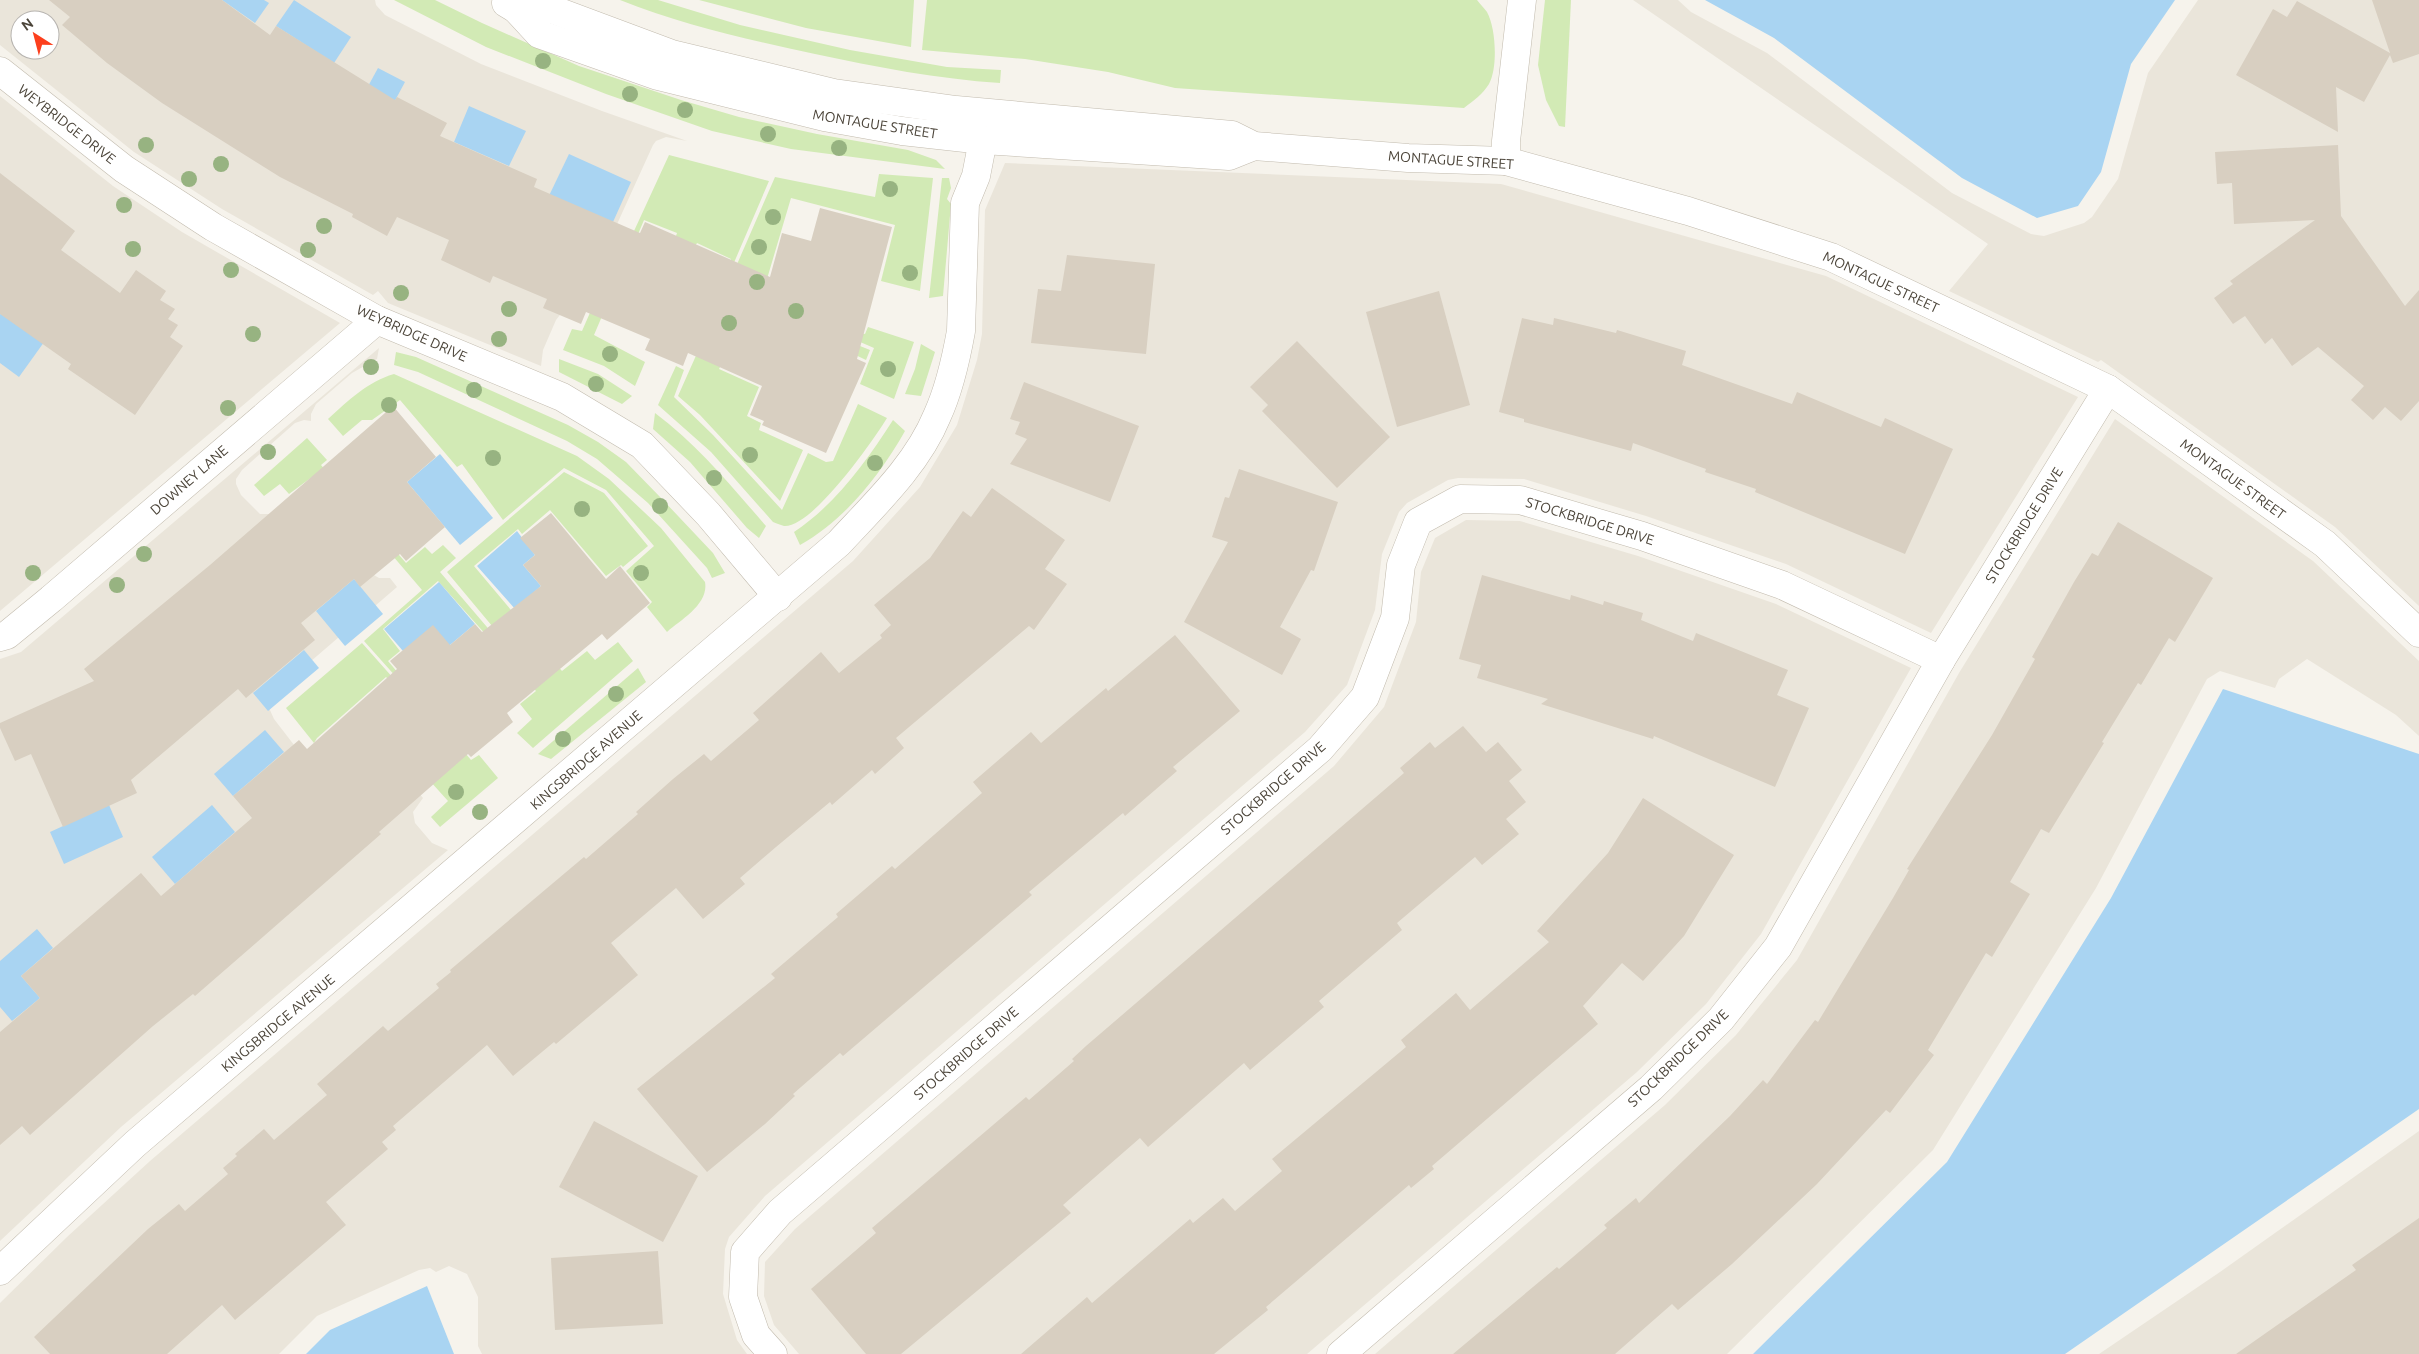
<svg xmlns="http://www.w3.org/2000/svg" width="2419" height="1354" viewBox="0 0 2419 1354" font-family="Ubuntu,sans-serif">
	<rect width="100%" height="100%" fill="#f6f3ec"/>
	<!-- residential -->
	<g fill="#eae5da" fill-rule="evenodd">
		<path d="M 0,0 L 375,0 L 376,5 L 385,15 L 481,64 L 602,111 L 687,141 L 666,137 L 656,141 L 653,145 L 598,266 L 556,320 L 543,350 L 541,366 L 388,303 L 378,291 L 373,295 L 222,209 L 134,152 L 0,45 ZM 20,20 L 50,20 L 50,50 L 20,50 Z"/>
		<path d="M 1633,0 L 1678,0 L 1691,12 L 1767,53 L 1952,193 L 2031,234 L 2044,236 L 2084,223 L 2092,217 L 2118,179 L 2148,73 L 2198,0 L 2419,0 L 2419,606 L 2335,527 L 2101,360 L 2098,362 L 1949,291 L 1988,244 Z"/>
		<path d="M 0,96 L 113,186 L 182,232 L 340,323 L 0,611 Z"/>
		<path d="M 1005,163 L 1501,184 L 1826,276 L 2078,397 L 1931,633 L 1786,564 L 1646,516 L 1524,479 L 1458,478 L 1448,480 L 1407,503 L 1399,512 L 1382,554 L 1375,610 L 1347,685 L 1305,732 L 765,1196 L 729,1237 L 725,1249 L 723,1294 L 737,1340 L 747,1354 L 482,1354 L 478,1346 L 478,1297 L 467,1274 L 449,1266 L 436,1272 L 430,1268 L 419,1270 L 317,1316 L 279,1354 L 0,1354 L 0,1303 L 67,1237 L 150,1161 L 853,561 L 920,487 L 957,425 L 977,360 L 982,334 L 985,210 Z"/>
		<path d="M 379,348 L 377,359 L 352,373 L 316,404 L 311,414 L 311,421 L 304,420 L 295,423 L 242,470 L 236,479 L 236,484 L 241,495 L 260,514 L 270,514 L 379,578 L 390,578 L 397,587 L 274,693 L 269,708 L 274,719 L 301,754 L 405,777 L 423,798 L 413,812 L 415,823 L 432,843 L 448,850 L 121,1127 L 0,1241 L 0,659 L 21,652 Z"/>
		<path d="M 2115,419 L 2313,561 L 2419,661 L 2419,736 L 2396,715 L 2307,659 L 2279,679 L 2275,688 L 2220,671 L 2207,679 L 2096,888 L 1933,1150 L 1727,1354 L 1375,1354 L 1665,1105 L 1736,1035 L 1797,960 L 1959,673 Z"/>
		<path d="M 1466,520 L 1520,521 L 1638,556 L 1776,604 L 1911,668 L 1761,934 L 1706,1004 L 1637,1072 L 1307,1354 L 799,1354 L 774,1325 L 764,1296 L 765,1262 L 795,1229 L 1334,766 L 1384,707 L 1416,622 L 1421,572 L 1435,538 Z"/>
		<path d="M 2419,1131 L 2419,1354 L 2099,1354 L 2220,1272 Z"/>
	</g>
	<!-- green -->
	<g fill="#d2eab5">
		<path d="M 394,0 L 435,0 L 482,23 L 579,66 L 681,100 L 739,117 L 817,134 L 908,150 L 936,160 L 945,169 L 791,149 L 712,131 L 606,94 L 486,47 Z"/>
		<path d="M 620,0 L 658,0 L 740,25 L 850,50 L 947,67 L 1001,70 L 1000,83 C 938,79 876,67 815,54 C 749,40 683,25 620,0 Z"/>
		<path d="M 699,0 L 914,0 L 911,47 L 806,28 Z"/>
		<path d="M 927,0 L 1477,0 C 1480,4 1484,8 1487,12 C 1496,28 1498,68 1489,84 C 1483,94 1473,101 1464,108 L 1175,88 L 1108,72 L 1025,59 L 922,50 Z"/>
		<path d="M 1545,0 L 1571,0 L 1565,127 L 1559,126 L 1546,100 L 1538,65 Z"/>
		<path d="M 669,155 L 769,181 L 715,307 L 711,305 L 731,259 L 697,243 L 694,248 L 675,239 L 677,233 L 644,220 L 617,284 L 611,281 Z"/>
		<path d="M 879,174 L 933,178 L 920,291 L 881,281 L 895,225 L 791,198 L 764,289 L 721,301 L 775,177 L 875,197 Z"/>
		<path d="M 942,178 L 949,178 L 951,188 L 947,199 L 951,204 L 943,296 L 929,298 Z"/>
		<path d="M 603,283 L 614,288 L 594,335 L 645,362 L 635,386 L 604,366 L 563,350 L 572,329 L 582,331 Z"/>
		<path d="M 719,304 L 840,338 L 870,350 L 866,360 L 828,342 L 746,316 L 719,369 L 759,387 L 747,416 L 761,423 L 759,430 L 803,450 L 780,501 L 700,415 L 678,396 Z"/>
		<path d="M 868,327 L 914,342 L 894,399 L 860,384 L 874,348 L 844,335 L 845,329 L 865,334 Z"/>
		<path d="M 921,344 L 935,352 L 921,396 L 905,394 L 915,369 Z"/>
		<path d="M 396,352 L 416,357 L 568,425 L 598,442 L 626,462 L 662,499 L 713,553 L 725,573 L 712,578 L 707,568 L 648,503 L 597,459 L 567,441 L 418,372 L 394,365 Z"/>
		<path d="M 559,359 L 598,374 L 632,396 L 622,404 L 559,372 Z"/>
		<path d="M 676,366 L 684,370 L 674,397 L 713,435 L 782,510 L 808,453 L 826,462 L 833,461 L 858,404 L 887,418 C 873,441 812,528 784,526 C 780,525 776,523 773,522 L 711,452 L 658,405 Z"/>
		<path d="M 394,374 L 577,456 L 609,479 L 661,528 L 705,582 C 709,604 682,619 667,632 L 647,607 L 652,602 L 626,571 L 654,546 L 606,490 L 564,468 L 503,520 L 462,464 L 457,467 L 400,400 L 372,420 L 362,420 L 343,436 L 328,419 C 349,400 367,382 394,374 Z"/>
		<path d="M 655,413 C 698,445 731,486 766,526 L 759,538 L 747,528 L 690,462 L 653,429 Z"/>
		<path d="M 893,420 L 905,431 C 880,475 845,520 800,545 L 794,532 C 836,504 866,462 893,420 Z"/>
		<path d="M 307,438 L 327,460 L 321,465 L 406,563 L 425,547 L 432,554 L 443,545 L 456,558 L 440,572 L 516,661 L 538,644 L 562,671 L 587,651 L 595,660 L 618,642 L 633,661 L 533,748 L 517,733 L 532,719 L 520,704 L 536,691 L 438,581 L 383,629 L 400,651 L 388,661 L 471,760 L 479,755 L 498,778 L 440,827 L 431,817 L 448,801 L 421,771 L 406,688 L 364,641 L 422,590 L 392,555 L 364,538 L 312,477 L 289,494 L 280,484 L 264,496 L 254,485 Z"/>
		<path d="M 564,472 L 604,493 L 648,546 L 623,567 L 621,565 L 606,576 L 550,510 L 522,534 L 518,529 L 474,566 L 537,641 L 517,656 L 447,572 Z"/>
		<path d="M 362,643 L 402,688 L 399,691 L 386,677 L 317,738 L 314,743 L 286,708 Z"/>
		<path d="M 638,668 L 646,682 L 551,759 L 538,754 Z"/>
	</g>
	<!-- water -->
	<g fill="#a9d4f2">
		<path d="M 222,0 L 264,0 L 269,3 L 255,23 Z"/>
		<path d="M 294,0 L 351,37 L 334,63 L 276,26 Z"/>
		<path d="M 1705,0 L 2175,0 L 2131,64 L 2101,172 L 2078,206 L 2037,218 L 1962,178 L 1774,38 Z"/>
		<path d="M 378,68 L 405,82 L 370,147 L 343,132 Z"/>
		<path d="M 469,106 L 526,131 L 509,166 L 454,142 Z"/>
		<path d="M 569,154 L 631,182 L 613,222 L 546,202 Z"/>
		<path d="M 0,314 L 52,331 L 19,377 L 0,363 Z"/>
		<path d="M 440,454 L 493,518 L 460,545 L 407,482 Z"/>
		<path d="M 517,531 L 535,555 L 523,565 L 541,586 L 515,609 L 477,566 Z"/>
		<path d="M 354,579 L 383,614 L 345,646 L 316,611 Z"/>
		<path d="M 439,582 L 475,624 L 450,645 L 403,651 L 384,629 Z"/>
		<path d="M 304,650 L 319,668 L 268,711 L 253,693 Z"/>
		<path d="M 2223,689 L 2419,754 L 2419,1109 L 2065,1354 L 1753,1354 L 1947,1162 L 2111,898 Z"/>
		<path d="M 265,730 L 284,752 L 233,796 L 214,774 Z"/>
		<path d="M 109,805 L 123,837 L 64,864 L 50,832 Z"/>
		<path d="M 212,805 L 235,832 L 175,884 L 152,857 Z"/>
		<path d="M 37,929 L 53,948 L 21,976 L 40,998 L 12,1021 L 0,1007 L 0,961 Z"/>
		<path d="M 427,1286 L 454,1354 L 306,1354 L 330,1330 Z"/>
	</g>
	<!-- building -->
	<g fill="#d8cfc1">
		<path d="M 49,0 L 222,0 L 270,35 L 276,26 L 395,100 L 397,97 L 447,123 L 440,136 L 537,179 L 534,187 L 640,233 L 645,222 L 770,277 L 782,233 L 811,241 L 820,208 L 892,227 L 857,359 L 866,363 L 826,453 L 762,425 L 764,421 L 750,415 L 762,386 L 688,353 L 683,366 L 645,350 L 650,339 L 586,312 L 581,324 L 543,308 L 547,299 L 493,276 L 490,283 L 441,260 L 449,240 L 397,217 L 387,236 L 352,217 L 353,214 L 280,177 L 162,103 L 107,63 L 62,25 L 70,17 Z"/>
		<path d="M 2372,0 L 2419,0 L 2419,54 L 2393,63 L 2390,55 L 2364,102 L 2336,87 L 2338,132 L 2236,75 L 2273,9 L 2287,17 L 2297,1 L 2390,53 Z"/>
		<path d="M 2338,145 L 2341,216 L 2405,306 L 2419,290 L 2419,401 L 2401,421 L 2385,407 L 2373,420 L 2351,400 L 2364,386 L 2318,347 L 2292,366 L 2272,338 L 2265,344 L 2245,316 L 2233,324 L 2214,298 L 2233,284 L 2230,281 L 2315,220 L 2234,224 L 2232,183 L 2217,184 L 2215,152 Z"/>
		<path d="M 0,173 L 75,231 L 61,250 L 120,293 L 136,270 L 166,291 L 160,300 L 175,309 L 168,319 L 178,325 L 170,337 L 183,346 L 135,415 L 68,369 L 71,364 L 0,314 Z"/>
		<path d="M 1067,255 L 1155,264 L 1146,354 L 1031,343 L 1038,289 L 1061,291 Z"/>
		<path d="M 1439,291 L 1470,405 L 1397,427 L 1366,312 Z"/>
		<path d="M 1522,318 L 1553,325 L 1554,318 L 1616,333 L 1617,330 L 1686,351 L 1682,365 L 1792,404 L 1797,392 L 1881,427 L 1885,418 L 1953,449 L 1905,554 L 1755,492 L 1756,489 L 1705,472 L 1706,469 L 1633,443 L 1631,451 L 1524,422 L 1524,419 L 1499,412 Z"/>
		<path d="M 1297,341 L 1390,437 L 1337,488 L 1262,411 L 1268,405 L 1250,387 Z"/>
		<path d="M 1024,382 L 1139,426 L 1110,502 L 1010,464 L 1027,439 L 1015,434 L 1020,422 L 1010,419 Z"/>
		<path d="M 393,406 L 436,457 L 407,482 L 445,527 L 406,561 L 400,554 L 360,587 L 354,579 L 301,623 L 315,640 L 246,698 L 238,689 L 131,780 L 137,793 L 63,827 L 31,754 L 15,761 L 0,728 L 0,723 L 94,681 L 84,669 L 210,565 Z"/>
		<path d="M 1239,469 L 1338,502 L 1314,571 L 1311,570 L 1280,627 L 1301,639 L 1282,675 L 1184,622 L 1228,542 L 1212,537 L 1225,497 L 1229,498 Z"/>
		<path d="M 992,488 L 1065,540 L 1045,569 L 1067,584 L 1034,630 L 1029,626 L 896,738 L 904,748 L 875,774 L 872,770 L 832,805 L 830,802 L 776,847 L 740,878 L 745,884 L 703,919 L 676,888 L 611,943 L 638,975 L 556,1044 L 554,1042 L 513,1076 L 487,1045 L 393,1126 L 396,1130 L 382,1142 L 388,1149 L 326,1202 L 346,1225 L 235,1320 L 222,1305 L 167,1354 L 50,1354 L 34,1337 L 148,1229 L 179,1204 L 185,1211 L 228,1174 L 223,1168 L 237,1156 L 235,1154 L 264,1129 L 274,1140 L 327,1095 L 317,1084 L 383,1026 L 388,1031 L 439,988 L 436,984 L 451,972 L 450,970 L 584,857 L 586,859 L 638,814 L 636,812 L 673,779 L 704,754 L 711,761 L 759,720 L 753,713 L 821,652 L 839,673 L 882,638 L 880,635 L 891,625 L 874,605 L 930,558 L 963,511 L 971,517 Z"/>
		<path d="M 551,513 L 606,579 L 620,566 L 650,603 L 607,640 L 602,634 L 507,713 L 513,722 L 471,757 L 468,754 L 379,832 L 381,834 L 280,922 L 195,996 L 193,994 L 153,1026 L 30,1135 L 22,1126 L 0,1145 L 0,1032 L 40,998 L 21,976 L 141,873 L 161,896 L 252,818 L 233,796 L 299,740 L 307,749 L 397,669 L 390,661 L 433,625 L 450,645 L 475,624 L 482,632 L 541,586 L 523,565 L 535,555 L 520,538 Z"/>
		<path d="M 2118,522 L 2213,578 L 2175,642 L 2169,638 L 2141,685 L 2138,683 L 2102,742 L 2104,743 L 2049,833 L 2041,829 L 2010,882 L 2030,894 L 1992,957 L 1986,953 L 1928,1050 L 1934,1055 L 1890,1113 L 1886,1110 L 1817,1184 L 1732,1264 L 1678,1310 L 1672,1304 L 1615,1354 L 1453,1354 L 1557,1267 L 1559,1269 L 1607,1228 L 1604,1225 L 1636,1198 L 1639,1203 L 1730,1116 L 1763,1080 L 1767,1084 L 1815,1020 L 1818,1022 L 1893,898 L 1909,870 L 1907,869 L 1992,735 L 2035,659 L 2032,657 L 2074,582 L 2092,553 L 2098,556 Z"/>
		<path d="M 1482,575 L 1570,600 L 1571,595 L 1603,605 L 1604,601 L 1643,613 L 1641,620 L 1693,641 L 1696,633 L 1788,670 L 1777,695 L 1809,708 L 1775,787 L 1654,736 L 1653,739 L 1541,704 L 1548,699 L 1477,678 L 1481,665 L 1459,659 Z"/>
		<path d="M 1175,635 L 1240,711 L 1173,767 L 1177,771 L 1125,816 L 1123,813 L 1029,892 L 1032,895 L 843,1056 L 840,1053 L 793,1094 L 795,1096 L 765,1124 L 707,1172 L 637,1089 L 775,978 L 771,974 L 838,917 L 836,914 L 892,866 L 895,869 L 982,793 L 973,782 L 1031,732 L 1041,743 L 1106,688 L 1108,691 Z"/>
		<path d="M 1463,726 L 1486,752 L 1498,742 L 1522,770 L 1509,781 L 1526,802 L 1506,819 L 1519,834 L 1482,865 L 1475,857 L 1397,923 L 1402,930 L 1319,1001 L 1324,1007 L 1250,1070 L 1244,1063 L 1148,1147 L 1140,1138 L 1063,1205 L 1071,1213 L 901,1354 L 866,1354 L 811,1289 L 876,1233 L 872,1228 L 1026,1097 L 1029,1100 L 1074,1061 L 1072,1059 L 1086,1046 L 1404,773 L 1400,768 L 1430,742 L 1435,748 Z"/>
		<path d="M 1643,798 L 1734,855 L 1684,936 L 1643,981 L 1622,963 L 1583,1006 L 1598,1024 L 1432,1166 L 1434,1169 L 1411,1188 L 1409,1185 L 1266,1307 L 1268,1310 L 1214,1354 L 1021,1354 L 1087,1297 L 1092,1303 L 1190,1219 L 1193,1223 L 1223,1198 L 1235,1211 L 1282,1171 L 1272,1159 L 1406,1047 L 1401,1040 L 1456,993 L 1470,1010 L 1549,942 L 1537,931 L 1608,853 Z"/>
		<path d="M 594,1121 L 698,1176 L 663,1242 L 559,1187 Z"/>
		<path d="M 2419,1218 L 2419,1354 L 2236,1354 L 2356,1270 L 2352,1265 Z"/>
		<path d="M 658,1251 L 663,1324 L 555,1330 L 551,1258 Z"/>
	</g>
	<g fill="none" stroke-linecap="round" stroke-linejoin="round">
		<!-- minor casing -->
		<g stroke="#c2bbae" stroke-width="29">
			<g id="minor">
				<path d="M 506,3 L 516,9 L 539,34 L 658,76 L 824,117 L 902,131 L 983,140 L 1229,156 L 1254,146"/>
				<path d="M 516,9 L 551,9 L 672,54 L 834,93 L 956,110 L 1232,135 L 1254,146 L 1408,158 L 1506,161 L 1688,211 L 1831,257 L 2108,389 L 2325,544 L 2419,633"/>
				<path d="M 0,71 L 124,169 L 213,227 L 377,320 L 562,397 L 642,445 L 708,514 L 778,597"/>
				<path d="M 1506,161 L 1506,141 L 1522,0"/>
				<path d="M 0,637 L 7,635 L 51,599 L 377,320"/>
				<path d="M 1941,660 L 2108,389"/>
				<path d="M 0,1271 L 135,1144 L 839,543 C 874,505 917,465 937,416 C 949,390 956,359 961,331 L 965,203 L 976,176 L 983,140"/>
				<path d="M 773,1354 L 756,1335 L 743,1297 L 745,1252 L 780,1212 L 1320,749 L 1365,697 L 1395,618 L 1401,565 L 1418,522 L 1460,499 L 1520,500 L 1642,536 L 1782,585 L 1941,660 L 1778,947 L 1721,1019 L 1651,1088 L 1341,1354"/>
			</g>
		</g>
		<!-- minor -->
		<use href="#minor" stroke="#fff" stroke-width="28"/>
	</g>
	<!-- trees -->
	<g fill="#97b381">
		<circle cx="543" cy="61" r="8"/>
		<circle cx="630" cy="94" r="8"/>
		<circle cx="685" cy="110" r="8"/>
		<circle cx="768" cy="134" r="8"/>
		<circle cx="146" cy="145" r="8"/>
		<circle cx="839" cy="148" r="8"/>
		<circle cx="221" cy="164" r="8"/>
		<circle cx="189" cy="179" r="8"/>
		<circle cx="890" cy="189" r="8"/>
		<circle cx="124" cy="205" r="8"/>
		<circle cx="773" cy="217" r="8"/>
		<circle cx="324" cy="226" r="8"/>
		<circle cx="759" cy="247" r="8"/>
		<circle cx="133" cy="249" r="8"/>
		<circle cx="308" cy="250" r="8"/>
		<circle cx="231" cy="270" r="8"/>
		<circle cx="910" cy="273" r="8"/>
		<circle cx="757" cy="282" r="8"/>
		<circle cx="401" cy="293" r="8"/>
		<circle cx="509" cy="309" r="8"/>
		<circle cx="796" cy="311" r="8"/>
		<circle cx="729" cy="323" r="8"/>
		<circle cx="253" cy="334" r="8"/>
		<circle cx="499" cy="339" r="8"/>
		<circle cx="610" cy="354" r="8"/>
		<circle cx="371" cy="367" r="8"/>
		<circle cx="888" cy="369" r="8"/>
		<circle cx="596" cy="384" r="8"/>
		<circle cx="474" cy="390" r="8"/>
		<circle cx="389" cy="405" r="8"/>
		<circle cx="228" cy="408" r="8"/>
		<circle cx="268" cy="452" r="8"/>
		<circle cx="750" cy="455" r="8"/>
		<circle cx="493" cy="458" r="8"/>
		<circle cx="875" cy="463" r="8"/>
		<circle cx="714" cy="478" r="8"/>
		<circle cx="660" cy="506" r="8"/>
		<circle cx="582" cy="509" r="8"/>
		<circle cx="144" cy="554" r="8"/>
		<circle cx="33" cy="573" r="8"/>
		<circle cx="641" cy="573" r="8"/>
		<circle cx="117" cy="585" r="8"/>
		<circle cx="616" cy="694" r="8"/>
		<circle cx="563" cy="739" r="8"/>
		<circle cx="456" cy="792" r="8"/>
		<circle cx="480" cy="812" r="8"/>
	</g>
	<g text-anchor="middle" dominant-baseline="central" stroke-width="4.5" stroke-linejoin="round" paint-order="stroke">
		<!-- street labels -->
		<g font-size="14" fill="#4b4439" stroke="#fff">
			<text transform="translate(67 124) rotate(38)">WEYBRIDGE DRIVE</text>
			<text transform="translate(875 124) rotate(9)">MONTAGUE STREET</text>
			<text transform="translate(1451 160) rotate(4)">MONTAGUE STREET</text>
			<text transform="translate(1881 282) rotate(25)">MONTAGUE STREET</text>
			<text transform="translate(412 333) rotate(24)">WEYBRIDGE DRIVE</text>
			<text transform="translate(2233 479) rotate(36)">MONTAGUE STREET</text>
			<text transform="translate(189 480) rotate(-41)">DOWNEY LANE</text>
			<text transform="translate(1590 521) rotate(17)">STOCKBRIDGE DRIVE</text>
			<text transform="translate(2024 525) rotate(-58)">STOCKBRIDGE DRIVE</text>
			<text transform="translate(586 760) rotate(-41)">KINGSBRIDGE AVENUE</text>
			<text transform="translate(1273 788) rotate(-41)">STOCKBRIDGE DRIVE</text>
			<text transform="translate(278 1023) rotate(-40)">KINGSBRIDGE AVENUE</text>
			<text transform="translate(966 1053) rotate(-41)">STOCKBRIDGE DRIVE</text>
			<text transform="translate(1678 1058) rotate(-44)">STOCKBRIDGE DRIVE</text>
		</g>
	</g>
	<!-- north arrow -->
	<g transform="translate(35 35) rotate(324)"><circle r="24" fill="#ffffff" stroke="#b7b4b0"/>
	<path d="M0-4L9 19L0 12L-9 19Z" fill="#fc3f1d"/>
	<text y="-8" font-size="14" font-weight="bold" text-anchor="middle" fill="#4b4439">N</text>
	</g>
</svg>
